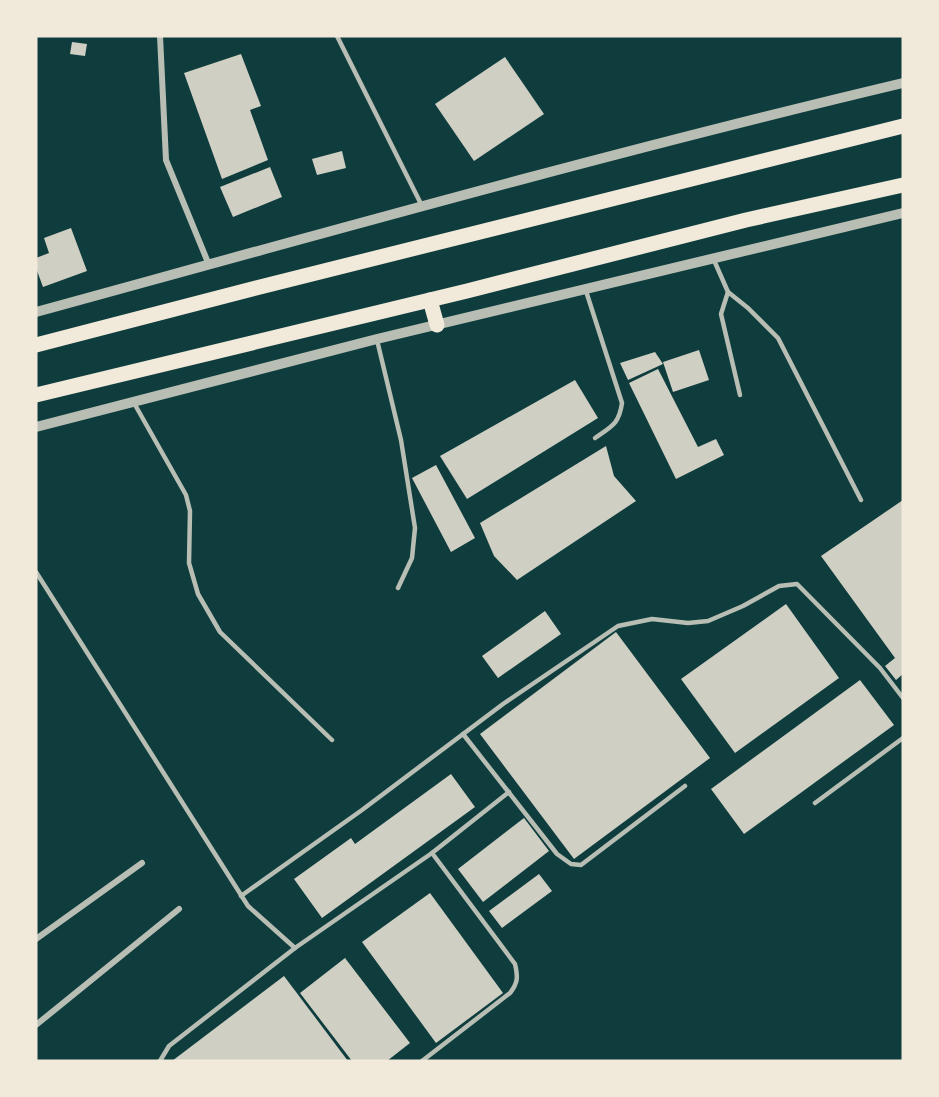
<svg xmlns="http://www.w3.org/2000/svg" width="939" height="1097" viewBox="0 0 939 1097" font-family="Merriweather,serif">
	<rect width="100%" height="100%" fill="#0f3d3e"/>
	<!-- building -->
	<g fill="#cfcfc3">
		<path d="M 72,42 L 87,44 L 85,56 L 70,54 Z"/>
		<path d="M 241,54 L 261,106 L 250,110 L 268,160 L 222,179 L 184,73 Z"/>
		<path d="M 505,57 L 544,114 L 474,161 L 435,104 Z"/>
		<path d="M 342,151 L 346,168 L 317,175 L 312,159 Z"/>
		<path d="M 270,167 L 282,197 L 233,217 L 220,187 Z"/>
		<path d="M 71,228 L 87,271 L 43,287 L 36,268 L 36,258 L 49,253 L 44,238 Z"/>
		<path d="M 699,350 L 709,380 L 673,392 L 663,362 Z"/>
		<path d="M 655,352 L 663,364 L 628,380 L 620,363 Z"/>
		<path d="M 658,369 L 698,447 L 716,439 L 724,455 L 676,479 L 629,383 Z"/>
		<path d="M 575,380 L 598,418 L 467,499 L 440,456 Z"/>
		<path d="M 606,446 L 614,476 L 636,501 L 517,580 L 494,556 L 480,523 Z"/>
		<path d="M 436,465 L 475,538 L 451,552 L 412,478 Z"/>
		<path d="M 903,500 L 903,674 L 896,680 L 885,666 L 895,658 L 821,556 Z"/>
		<path d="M 786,604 L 839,678 L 735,753 L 681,679 Z"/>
		<path d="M 545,611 L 561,634 L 498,678 L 482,656 Z"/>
		<path d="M 616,632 L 710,758 L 574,859 L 480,734 Z"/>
		<path d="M 860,680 L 894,725 L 744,834 L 711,789 Z"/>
		<path d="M 451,774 L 475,807 L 322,918 L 294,879 L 351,838 L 355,844 Z"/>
		<path d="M 524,818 L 549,851 L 483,902 L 458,869 Z"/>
		<path d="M 539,874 L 552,891 L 502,928 L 489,911 Z"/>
		<path d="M 430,893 L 503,993 L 436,1043 L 362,942 Z"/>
		<path d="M 345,958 L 410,1043 L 387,1061 L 352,1061 L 300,993 Z"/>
		<path d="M 284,976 L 348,1061 L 172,1061 Z"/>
	</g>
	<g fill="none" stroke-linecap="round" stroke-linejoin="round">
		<!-- service -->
		<g stroke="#b8beb3" stroke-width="4.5">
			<path d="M 337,36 L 422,206"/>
			<path d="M 713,258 L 728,292 L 748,308 L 778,338 L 861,500"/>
			<path d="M 586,291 L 622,403 C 619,424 612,426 595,438"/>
			<path d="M 728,292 L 721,314 L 740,395"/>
			<path d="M 377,340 L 401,440 L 415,528 L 412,558 L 398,588"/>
			<path d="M 134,403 L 186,495 L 190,511 L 189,563 L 198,594 L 220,632 L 332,740"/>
			<path d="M 36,572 L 248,906 L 295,948"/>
			<path d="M 463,734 L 557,854 L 571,864 L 581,865 L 685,786"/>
			<path d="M 815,803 L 903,738"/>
			<path d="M 241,896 L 362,810 L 503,704 L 618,626 L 652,619 L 688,623 L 708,621 L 743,606 L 779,586 L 797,584 L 880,668 L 903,698"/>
			<path d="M 160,1061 L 169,1046 L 295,948 L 432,853 L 509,792"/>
			<path d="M 422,1061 L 510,993 C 518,983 518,977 515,964 L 432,853"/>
		</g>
		<!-- minor -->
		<g stroke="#b8beb3" stroke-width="6">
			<path d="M 160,36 L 166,160 L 209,265"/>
			<path d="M 36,939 L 142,863"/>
			<path d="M 36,1025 L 179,909"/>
		</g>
		<!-- tertiary -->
		<g stroke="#b8beb3" stroke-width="10">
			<path d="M 36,312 C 324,233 612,152 903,83"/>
			<path d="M 36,427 L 377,339 L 903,213"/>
		</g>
		<!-- trunk -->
		<g stroke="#f1e9da" stroke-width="15">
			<path d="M 430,300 L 437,325"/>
			<path d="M 36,345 L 256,288 L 903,126"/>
			<path d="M 36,395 L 467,291 L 746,220 L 903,185"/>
		</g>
	</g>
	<!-- border -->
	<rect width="939" height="1097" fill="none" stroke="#f1e9da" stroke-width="75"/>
</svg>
